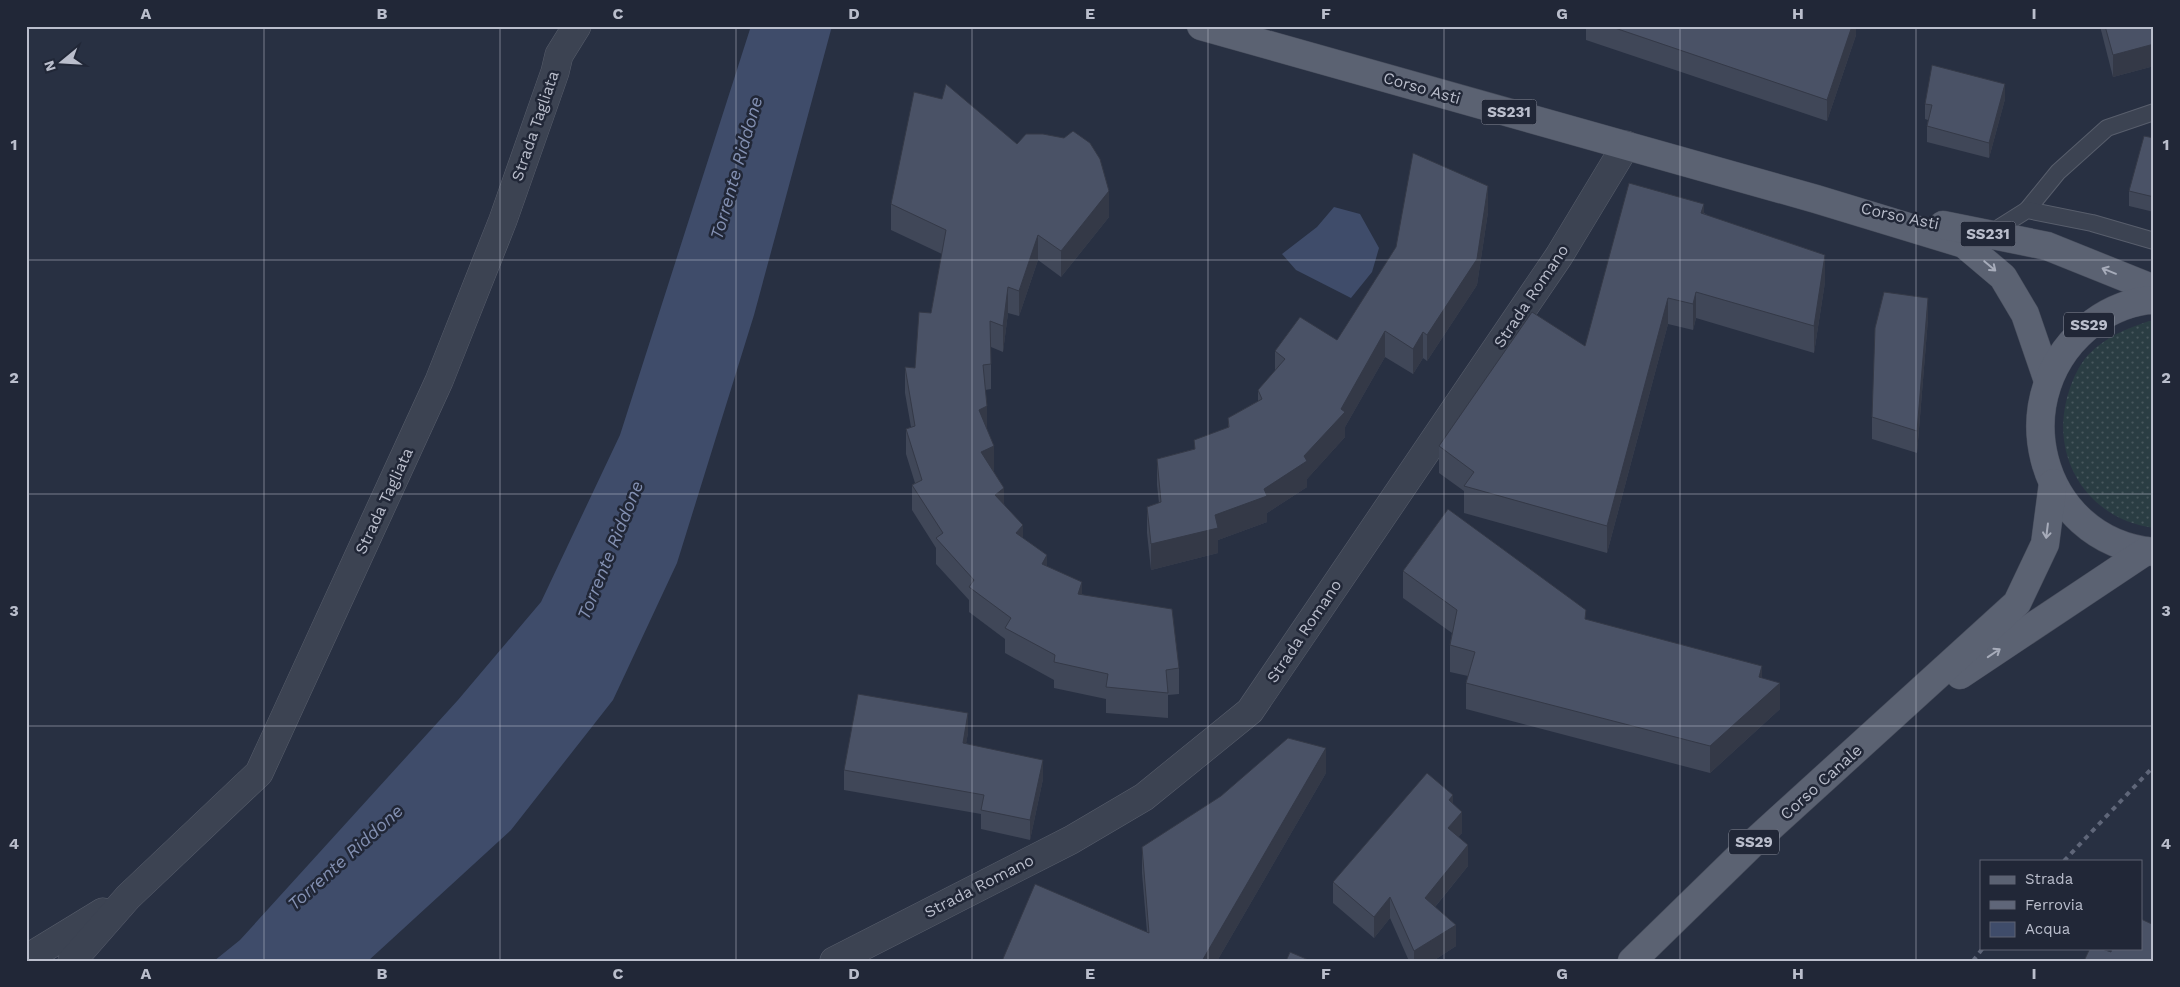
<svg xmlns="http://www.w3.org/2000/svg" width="2180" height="987" viewBox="0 0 2180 987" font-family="'Work Sans',sans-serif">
	<defs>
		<pattern id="grass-dots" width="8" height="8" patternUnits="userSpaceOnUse" patternTransform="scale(1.25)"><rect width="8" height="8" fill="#2a3d43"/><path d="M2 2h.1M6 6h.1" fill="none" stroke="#47575d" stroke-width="1.8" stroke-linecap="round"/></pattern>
	</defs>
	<rect width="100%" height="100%" fill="#283042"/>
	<!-- grass -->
	<path fill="url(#grass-dots)" d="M 2149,321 L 2154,321 L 2154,528 C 2091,520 2052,463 2066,402 C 2070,385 2077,367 2089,354 C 2107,336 2126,329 2149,321 Z"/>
	<!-- water -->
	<g fill="#3f4c6a">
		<path d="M 751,26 L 832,26 L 754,315 L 677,563 L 613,700 L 511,830 L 368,961 L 214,961 L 240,940 L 458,700 L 541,602 L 620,435 Z"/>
		<path d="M 1334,207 L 1360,214 L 1379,248 L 1372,272 L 1351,298 L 1296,270 L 1282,254 L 1317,227 Z"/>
	</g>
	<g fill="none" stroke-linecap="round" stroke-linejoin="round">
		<!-- service casing -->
		<g stroke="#585e6c" stroke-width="18">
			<g id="service">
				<path d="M 2027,210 L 2058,172 L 2107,128 L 2154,112"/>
				<path d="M 1989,234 L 2027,210 L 2092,223 L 2154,241"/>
			</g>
		</g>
		<!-- minor casing -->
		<g stroke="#585e6c" stroke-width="29">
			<g id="minor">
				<path d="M 26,959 L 103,912"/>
				<path d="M 72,961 L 128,897 L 259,773 L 439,381 L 503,220 L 555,72 L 559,55 L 577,26"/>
				<path d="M 834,961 L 1071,840 L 1144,797 L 1250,711 L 1559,256 L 1626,145"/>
			</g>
		</g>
		<!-- primary casing -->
		<g stroke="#464c5b" stroke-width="29">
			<g id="primary">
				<path d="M 1201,26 L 1816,199 L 1964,244 L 2003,277 L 2025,314 L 2048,381"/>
				<path d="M 1943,225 L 2047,246 L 2154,289"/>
				<path d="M 2154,300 C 2134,300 2110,310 2094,322 C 2000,391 2036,541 2154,552"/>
				<path d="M 1960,675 L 2146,551"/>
				<path d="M 1632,961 L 1752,844 L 2017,603 L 2045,544 L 2053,483"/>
			</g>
		</g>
		<!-- service -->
		<use href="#service" stroke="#3c4352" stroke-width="16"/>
		<!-- minor -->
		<use href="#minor" stroke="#3c4352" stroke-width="28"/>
		<!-- primary -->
		<use href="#primary" stroke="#5b6272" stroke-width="28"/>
		<!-- rail -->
		<g stroke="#5f6679" stroke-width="4" stroke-dasharray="5 5" stroke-linecap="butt">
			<path d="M 2064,861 L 2154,766"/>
			<path d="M 1973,961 L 1983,948"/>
		</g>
	</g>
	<!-- wall -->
	<g fill="#404758">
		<path d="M 1586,26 L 1856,26 L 1856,35 L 1827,121 L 1586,40 Z"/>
		<path d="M 2100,26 L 2154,26 L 2154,66 L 2113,77 Z"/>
		<path d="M 2005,99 L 1989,158 L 1927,142 L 1927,126 L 1928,120 L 1925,119 L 1925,104 Z"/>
		<path d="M 2154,138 L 2154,212 L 2129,206 L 2129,191 Z"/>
		<path d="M 1017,144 L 1109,217 L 1061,277 L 1038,260 L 1019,316 L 1008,313 L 1003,352 L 991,347 L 991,389 L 985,390 L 987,429 L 994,472 L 1004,504 L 1023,538 L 1047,567 L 1082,594 L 1179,668 L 1179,694 L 1168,695 L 1168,718 L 1106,713 L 1106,699 L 1054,688 L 1054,680 L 1005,653 L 1005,639 L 969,612 L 969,600 L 936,564 L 936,548 L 912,510 L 912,485 L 915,483 L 906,454 L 906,429 L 911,427 L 905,393 L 905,367 L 915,368 L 931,313 L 942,254 L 891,230 L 891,204 Z"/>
		<path d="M 1488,212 L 1477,285 L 1427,361 L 1423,358 L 1413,374 L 1385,357 L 1345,427 L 1345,437 L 1307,479 L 1307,487 L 1267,513 L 1267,522 L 1218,540 L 1218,553 L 1151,570 L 1147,533 L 1147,507 L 1159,503 L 1157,485 L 1157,459 L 1194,449 L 1228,427 L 1228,418 L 1258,401 L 1258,390 L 1275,371 L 1275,351 L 1337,340 Z"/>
		<path d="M 1704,213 L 1825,282 L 1814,353 L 1696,318 L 1693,330 L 1668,324 L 1607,553 L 1464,513 L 1464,491 L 1439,473 L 1439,446 L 1585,346 Z"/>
		<path d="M 1928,319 L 1917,453 L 1872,439 L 1872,417 Z"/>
		<path d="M 1403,571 L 1586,620 L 1762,678 L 1780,709 L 1710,773 L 1466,709 L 1466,683 L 1468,676 L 1450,672 L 1450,645 L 1452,633 L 1403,598 Z"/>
		<path d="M 968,733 L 966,743 L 1043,779 L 1030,840 L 981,829 L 981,814 L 844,790 L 844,770 Z"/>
		<path d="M 1326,773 L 1217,961 L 1147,932 L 1142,873 L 1142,847 Z"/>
		<path d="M 1453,805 L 1462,833 L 1458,837 L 1468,866 L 1435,907 L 1456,946 L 1433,961 L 1409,961 L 1390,918 L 1374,938 L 1333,903 L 1333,882 Z"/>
		<path d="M 2154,830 L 2154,842 L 2152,840 L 2152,832 Z"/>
	</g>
	<!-- shaded-wall -->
	<g fill="#343947">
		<path d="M 1852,26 L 1856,26 L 1856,35 L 1827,121 L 1827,100 Z"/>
		<path d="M 2154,44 L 2154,66 L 2113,77 L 2113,55 Z"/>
		<path d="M 2005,84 L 2005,99 L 1989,158 L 1989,143 Z"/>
		<path d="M 1488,186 L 1488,212 L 1477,285 L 1427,361 L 1427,335 Z"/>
		<path d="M 1109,191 L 1109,217 L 1061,277 L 1061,251 Z"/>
		<path d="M 1704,204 L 1704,230 L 1701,213 Z"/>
		<path d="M 1038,235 L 1038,260 L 1019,316 L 1019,291 Z"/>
		<path d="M 1825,255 L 1825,282 L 1814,353 L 1814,326 Z"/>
		<path d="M 1008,287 L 1008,313 L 1003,352 L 1003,326 Z"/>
		<path d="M 1696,292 L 1696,318 L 1693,330 L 1693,304 Z"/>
		<path d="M 1668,298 L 1668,324 L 1607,553 L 1607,526 Z"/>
		<path d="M 1928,298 L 1928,319 L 1917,453 L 1917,431 Z"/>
		<path d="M 1385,331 L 1385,357 L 1345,427 L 1345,437 L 1307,479 L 1307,487 L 1267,513 L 1267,522 L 1218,540 L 1218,553 L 1151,570 L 1151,544 L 1215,515 L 1264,489 L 1304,456 L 1341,409 Z"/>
		<path d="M 1423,332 L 1423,358 L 1413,374 L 1413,349 Z"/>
		<path d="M 987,406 L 987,432 L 979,410 Z"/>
		<path d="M 994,446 L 994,472 L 981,478 L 981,452 Z"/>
		<path d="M 1004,488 L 1004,514 L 995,495 Z"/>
		<path d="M 1023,525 L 1023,551 L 1016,533 Z"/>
		<path d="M 1047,555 L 1047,581 L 1042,564 Z"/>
		<path d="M 1082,582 L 1082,607 L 1078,594 Z"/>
		<path d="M 1762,666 L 1762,693 L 1780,683 L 1780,709 L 1710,773 L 1710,746 L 1759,677 Z"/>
		<path d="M 968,713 L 968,733 L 963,762 L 963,743 Z"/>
		<path d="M 1326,748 L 1326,773 L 1217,961 L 1202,961 Z"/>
		<path d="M 1043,760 L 1043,779 L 1030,840 L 1030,820 Z"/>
		<path d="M 1453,795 L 1453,816 L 1449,800 Z"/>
		<path d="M 1462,812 L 1462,833 L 1448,849 L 1448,828 Z"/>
		<path d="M 1468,845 L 1468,866 L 1425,919 L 1425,898 Z"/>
		<path d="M 1390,897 L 1390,918 L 1374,938 L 1374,917 Z"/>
		<path d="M 1456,925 L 1456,946 L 1433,961 L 1414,961 L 1414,951 Z"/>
	</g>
	<!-- building -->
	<g fill="#4a5266" stroke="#343947">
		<path d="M 1609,26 L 1852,26 L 1827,100 Z"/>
		<path d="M 2105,26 L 2154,26 L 2154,44 L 2113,55 Z"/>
		<path d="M 1932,65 L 2005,84 L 1989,143 L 1927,126 L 1932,105 L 1925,104 Z"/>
		<path d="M 946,84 L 1017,144 L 1026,134 L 1043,134 L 1064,138 L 1073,131 L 1090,143 L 1100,159 L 1109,191 L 1061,251 L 1038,235 L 1019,291 L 1008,287 L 1003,326 L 990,321 L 991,364 L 983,365 L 987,406 L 979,410 L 994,446 L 981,452 L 1004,488 L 995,495 L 1023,525 L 1016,533 L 1047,555 L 1042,564 L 1082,582 L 1078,594 L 1172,609 L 1179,668 L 1166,670 L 1168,693 L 1106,687 L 1108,674 L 1054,662 L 1055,655 L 1005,628 L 1011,618 L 969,587 L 974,580 L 936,538 L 943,533 L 912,485 L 922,480 L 906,429 L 915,426 L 905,367 L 915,368 L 919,312 L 931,313 L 946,230 L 891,204 L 914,92 L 942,99 Z"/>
		<path d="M 2144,136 L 2154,138 L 2154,197 L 2129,191 Z"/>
		<path d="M 1413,153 L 1488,186 L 1477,259 L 1427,335 L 1423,332 L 1413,349 L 1385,331 L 1341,409 L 1345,412 L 1304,456 L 1307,461 L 1264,489 L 1267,496 L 1215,515 L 1218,528 L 1151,544 L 1147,507 L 1161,502 L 1157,459 L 1195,449 L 1194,440 L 1229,427 L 1228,418 L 1262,399 L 1258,390 L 1285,359 L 1275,351 L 1300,317 L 1337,340 L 1396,247 Z"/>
		<path d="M 1629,183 L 1704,204 L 1701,213 L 1825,255 L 1814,326 L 1696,292 L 1693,304 L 1668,298 L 1607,526 L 1464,486 L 1474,472 L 1439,446 L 1532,312 L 1585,346 Z"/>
		<path d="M 1884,292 L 1928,298 L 1917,431 L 1872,417 L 1875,328 Z"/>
		<path d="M 1448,509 L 1586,610 L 1585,619 L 1762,666 L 1759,677 L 1780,683 L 1710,746 L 1466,683 L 1475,652 L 1450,645 L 1457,610 L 1403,571 Z"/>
		<path d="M 858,694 L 968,713 L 963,743 L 1043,760 L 1030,820 L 981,810 L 984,795 L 844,770 Z"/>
		<path d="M 1288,738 L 1326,748 L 1202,961 L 1002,961 L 1035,884 L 1149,933 L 1142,847 L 1221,796 Z"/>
		<path d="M 1427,773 L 1453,795 L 1449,800 L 1462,812 L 1448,828 L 1468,845 L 1425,898 L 1456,925 L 1414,951 L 1390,897 L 1374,917 L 1333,882 Z"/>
		<path d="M 2141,919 L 2154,925 L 2154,961 L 2084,961 L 2090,948 L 2099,948 L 2111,952 L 2112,948 L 2141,948 Z"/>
		<path d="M 1290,952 L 1311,961 L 1286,961 Z"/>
	</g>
	<!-- one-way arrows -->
	<defs><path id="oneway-shaft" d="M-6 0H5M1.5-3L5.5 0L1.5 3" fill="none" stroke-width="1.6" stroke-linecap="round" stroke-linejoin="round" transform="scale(1.25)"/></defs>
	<g stroke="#a7acba">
		<use href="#oneway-shaft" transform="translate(1990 266) rotate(40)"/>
		<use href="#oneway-shaft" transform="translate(2109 271) rotate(-158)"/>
		<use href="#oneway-shaft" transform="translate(2047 531) rotate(97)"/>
		<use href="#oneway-shaft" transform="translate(1994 653) rotate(-34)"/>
	</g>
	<!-- grid -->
	<path fill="none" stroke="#babecc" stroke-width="1" stroke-opacity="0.55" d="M 264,26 L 264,961M 500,26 L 500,961M 736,26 L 736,961M 972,26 L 972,961M 1208,26 L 1208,961M 1444,26 L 1444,961M 1680,26 L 1680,961M 1916,26 L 1916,961M 26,260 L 2154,260M 26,494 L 2154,494M 26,726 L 2154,726"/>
	<g text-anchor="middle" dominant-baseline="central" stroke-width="5" stroke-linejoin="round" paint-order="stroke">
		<!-- shield labels -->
		<g fill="#212737" stroke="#8c919f" stroke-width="1">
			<rect x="1481.5" y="99.5" width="55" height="25" rx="4"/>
			<rect x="1960.5" y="221.5" width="55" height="25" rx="4"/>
			<rect x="2064" y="312.5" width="50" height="25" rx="4"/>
			<rect x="1729" y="829.5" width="50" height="25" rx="4"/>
		</g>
		<g font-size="15" font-weight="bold" fill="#babecc">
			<text x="1509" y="112">SS231</text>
			<text x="1988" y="234">SS231</text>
			<text x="2089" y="325">SS29</text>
			<text x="1754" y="842">SS29</text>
		</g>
		<!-- street labels -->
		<g font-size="16" fill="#babecc" stroke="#212737">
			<text transform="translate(1422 88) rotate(16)">Corso Asti</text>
			<text transform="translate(535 126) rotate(-71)">Strada Tagliata</text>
			<text transform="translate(1900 216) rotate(12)">Corso Asti</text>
			<text transform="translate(1531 296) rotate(-56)">Strada Romano</text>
			<text transform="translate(384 501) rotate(-65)">Strada Tagliata</text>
			<text transform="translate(1304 631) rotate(-56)">Strada Romano</text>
			<text transform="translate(1821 782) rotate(-42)">Corso Canale</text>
			<text transform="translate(979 886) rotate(-27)">Strada Romano</text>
		</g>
		<!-- water labels -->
		<g font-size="18" font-style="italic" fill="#8390b2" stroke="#212737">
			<text transform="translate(736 168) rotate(-74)">Torrente Riddone</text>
			<text transform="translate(610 550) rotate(-68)">Torrente Riddone</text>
			<text transform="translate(345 857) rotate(-42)">Torrente Riddone</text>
		</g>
	</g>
	<!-- border -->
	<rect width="2180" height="987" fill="none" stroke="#212737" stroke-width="55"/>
	<!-- legend -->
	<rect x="1980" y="860" width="162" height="90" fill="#212737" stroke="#5e6373"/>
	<rect x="1990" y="876" width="25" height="8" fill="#5b6272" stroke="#5e6373"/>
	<text x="2025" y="884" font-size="15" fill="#babecc">Strada</text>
	<rect x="1990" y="901" width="25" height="8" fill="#5f6679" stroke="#5e6373"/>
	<text x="2025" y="910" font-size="15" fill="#babecc">Ferrovia</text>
	<rect x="1990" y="922" width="25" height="15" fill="#3f4c6a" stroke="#5e6373"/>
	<text x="2025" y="934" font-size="15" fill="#babecc">Acqua</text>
	<!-- north arrow -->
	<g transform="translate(62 62) rotate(252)" stroke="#212737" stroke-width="4" paint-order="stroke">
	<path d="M0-4L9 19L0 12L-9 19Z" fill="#babecc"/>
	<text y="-8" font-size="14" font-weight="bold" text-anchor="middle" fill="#babecc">N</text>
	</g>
	<rect x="28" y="28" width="2124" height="932" fill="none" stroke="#babecc" stroke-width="2"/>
	<g font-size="16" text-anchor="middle" font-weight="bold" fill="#babecc">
		<text x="146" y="19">A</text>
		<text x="382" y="19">B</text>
		<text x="618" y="19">C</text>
		<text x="854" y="19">D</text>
		<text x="1090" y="19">E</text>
		<text x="1326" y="19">F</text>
		<text x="1562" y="19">G</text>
		<text x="1798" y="19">H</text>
		<text x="2034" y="19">I</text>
		<text x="14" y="150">1</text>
		<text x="2166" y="150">1</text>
		<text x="14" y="383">2</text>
		<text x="2166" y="383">2</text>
		<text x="14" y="616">3</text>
		<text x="2166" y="616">3</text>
		<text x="14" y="849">4</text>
		<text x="2166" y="849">4</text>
		<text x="146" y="979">A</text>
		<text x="382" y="979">B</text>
		<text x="618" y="979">C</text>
		<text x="854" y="979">D</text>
		<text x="1090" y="979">E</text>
		<text x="1326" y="979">F</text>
		<text x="1562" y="979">G</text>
		<text x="1798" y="979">H</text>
		<text x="2034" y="979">I</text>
	</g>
</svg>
